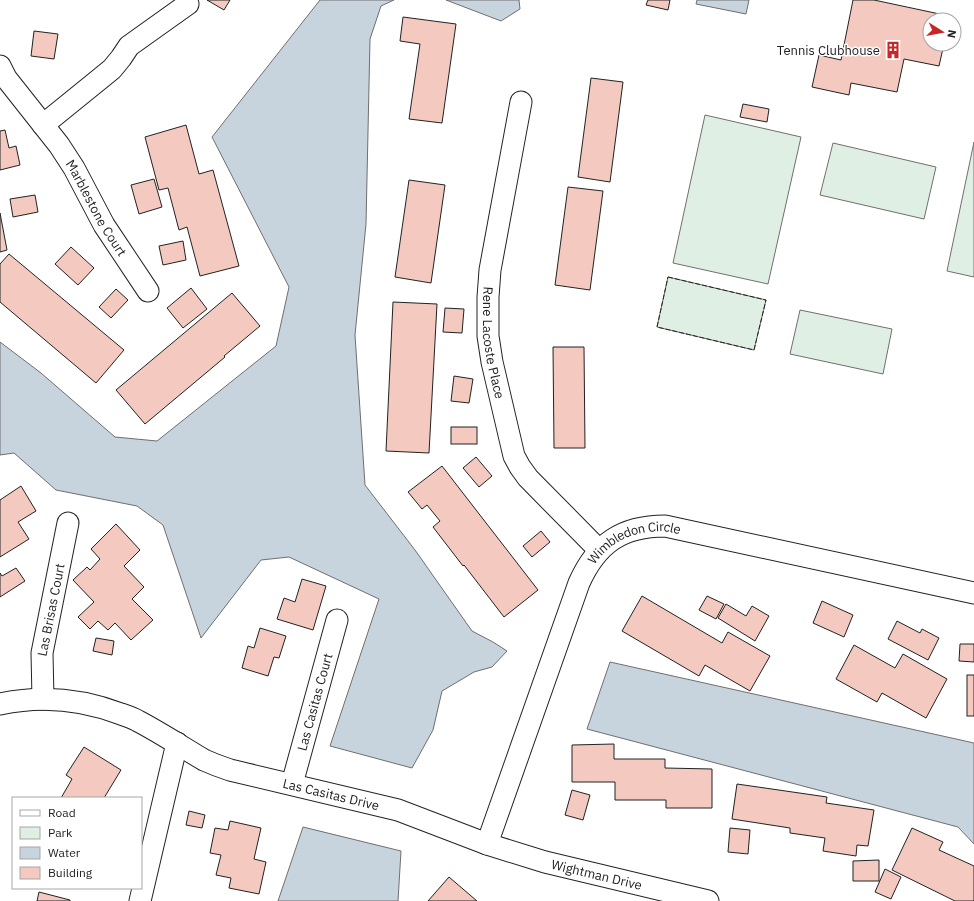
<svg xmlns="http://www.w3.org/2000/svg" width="974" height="901" viewBox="0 0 974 901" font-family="'IBM Plex Sans',sans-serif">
	<rect width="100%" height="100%" fill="#fff"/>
	<!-- green -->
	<g fill="#e0efe3" stroke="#6f6f6f">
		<path d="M 705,115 L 801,137 L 768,284 L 673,263 Z"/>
		<path d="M 974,142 L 974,277 L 947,271 Z"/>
		<path d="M 833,143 L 936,167 L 924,219 L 820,195 Z"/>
		<path d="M 668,277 L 766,300 L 754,350 L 657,327 Z"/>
		<path d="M 800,310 L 892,329 L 883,374 L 790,354 Z"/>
	</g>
	<!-- water -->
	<g fill="#c7d3dd" stroke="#6f6f6f">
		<path d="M 320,0 L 394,0 L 381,6 L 370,39 L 366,224 L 355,335 L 365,485 L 415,550 L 472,631 L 493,642 L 507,651 L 492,667 L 474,672 L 442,691 L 433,730 L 412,768 L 330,746 L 379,599 L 289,557 L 261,560 L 201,638 L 163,525 L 137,506 L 56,490 L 14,453 L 0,455 L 0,342 L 41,373 L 115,437 L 157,441 L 276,346 L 289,287 L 212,137 Z"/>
		<path d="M 446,0 L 519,0 L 520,9 L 501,21 Z"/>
		<path d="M 697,0 L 749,0 L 746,14 L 696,4 Z"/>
		<path d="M 610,662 L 974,743 L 974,844 L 958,827 L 587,729 Z"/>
		<path d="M 303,827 L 401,851 L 398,901 L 278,901 Z"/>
	</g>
	<!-- building -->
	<g fill="#f3c9c0" stroke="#222">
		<path d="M 207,0 L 230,0 L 224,10 Z"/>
		<path d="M 648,0 L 670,0 L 668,10 L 646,5 Z"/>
		<path d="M 853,0 L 874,0 L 949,16 L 949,20 L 930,20 L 930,44 L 944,44 L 939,66 L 904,59 L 897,92 L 851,83 L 849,95 L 812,87 L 819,55 L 841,60 Z"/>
		<path d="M 403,17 L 456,24 L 442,123 L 409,119 L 420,44 L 400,41 Z"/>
		<path d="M 34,31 L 58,34 L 54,59 L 31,56 Z"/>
		<path d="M 591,78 L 623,82 L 610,182 L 578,177 Z"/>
		<path d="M 743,104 L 769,109 L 767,122 L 740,117 Z"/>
		<path d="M 186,125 L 199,174 L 213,170 L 239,266 L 200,276 L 187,227 L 179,230 L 168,188 L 159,190 L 145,137 Z"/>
		<path d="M 5,130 L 9,148 L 16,146 L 20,165 L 0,170 L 0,131 Z"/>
		<path d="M 154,179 L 162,207 L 139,214 L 131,185 Z"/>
		<path d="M 409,180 L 445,185 L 431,283 L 395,277 Z"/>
		<path d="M 568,187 L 603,191 L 590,290 L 555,285 Z"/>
		<path d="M 35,195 L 38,212 L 13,217 L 10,199 Z"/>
		<path d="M 0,213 L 7,250 L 0,252 Z"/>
		<path d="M 183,241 L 186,260 L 163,265 L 159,246 Z"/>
		<path d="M 71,247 L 94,268 L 78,285 L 55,264 Z"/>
		<path d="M 9,254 L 124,350 L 96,383 L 0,302 L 0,264 Z"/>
		<path d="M 191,288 L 207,309 L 183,328 L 167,308 Z"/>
		<path d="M 116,289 L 128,300 L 111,318 L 99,307 Z"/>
		<path d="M 232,293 L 260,326 L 224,356 L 225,357 L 145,424 L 116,390 Z"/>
		<path d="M 393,302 L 437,304 L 429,453 L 386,451 Z"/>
		<path d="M 445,308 L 464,309 L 462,333 L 443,332 Z"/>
		<path d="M 553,347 L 584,347 L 585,448 L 554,448 Z"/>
		<path d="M 454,376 L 473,379 L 469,403 L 451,401 Z"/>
		<rect x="451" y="427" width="26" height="17"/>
		<path d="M 476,457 L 492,476 L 479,487 L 463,468 Z"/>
		<path d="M 442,466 L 538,590 L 504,617 L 464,565 L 463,566 L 433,527 L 440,521 L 427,505 L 422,509 L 408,492 Z"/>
		<path d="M 21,486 L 36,511 L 18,522 L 29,539 L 0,557 L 0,500 Z"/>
		<path d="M 116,524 L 140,550 L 124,566 L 144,587 L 132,599 L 153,620 L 131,640 L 115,623 L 108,630 L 98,621 L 90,629 L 78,617 L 94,602 L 73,580 L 87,567 L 90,570 L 100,559 L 91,549 Z"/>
		<path d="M 541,531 L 550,542 L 532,557 L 523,546 Z"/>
		<path d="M 16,568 L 25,581 L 0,597 L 0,573 L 2,576 Z"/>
		<path d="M 302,579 L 326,586 L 313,630 L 277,619 L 284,598 L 295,602 Z"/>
		<path d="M 642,596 L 722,643 L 728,632 L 770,656 L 750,691 L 705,665 L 699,676 L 622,631 Z"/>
		<path d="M 707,596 L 724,604 L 716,619 L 699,610 Z"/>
		<path d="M 822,601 L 853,615 L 844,637 L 813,623 Z"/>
		<path d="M 726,604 L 746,616 L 752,606 L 769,616 L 755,641 L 718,618 Z"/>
		<path d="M 897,621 L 920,633 L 922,629 L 939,638 L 928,660 L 888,639 Z"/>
		<path d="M 260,628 L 286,636 L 279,658 L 274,657 L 268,676 L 242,668 L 248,646 L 254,648 Z"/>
		<path d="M 96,638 L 114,641 L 112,655 L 93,651 Z"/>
		<path d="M 960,644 L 974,644 L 974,662 L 959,661 Z"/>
		<path d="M 854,645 L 895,668 L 903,654 L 947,679 L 926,718 L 882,693 L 877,702 L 836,679 Z"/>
		<rect x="967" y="675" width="7" height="41"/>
		<path d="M 614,744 L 614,759 L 665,759 L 665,768 L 712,769 L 712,808 L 666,808 L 666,800 L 615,800 L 615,782 L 572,782 L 572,745 Z"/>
		<path d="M 84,747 L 121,770 L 104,798 L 61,798 L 72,779 L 66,775 Z"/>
		<path d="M 737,784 L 827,797 L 826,803 L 874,810 L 868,846 L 857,845 L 856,856 L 823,851 L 825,838 L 790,833 L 790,828 L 732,819 Z"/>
		<path d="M 572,790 L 590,795 L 583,820 L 565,815 Z"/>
		<path d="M 189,811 L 205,815 L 202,828 L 186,825 Z"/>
		<path d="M 230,821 L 261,828 L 254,859 L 266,862 L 259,894 L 229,888 L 231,878 L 216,875 L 221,855 L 210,853 L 215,828 L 228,830 Z"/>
		<path d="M 730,828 L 750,830 L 748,854 L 728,852 Z"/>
		<path d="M 912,828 L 943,842 L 939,850 L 974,866 L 974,901 L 955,901 L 892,870 Z"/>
		<path d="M 879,860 L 879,881 L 853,881 L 853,861 Z"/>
		<path d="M 885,869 L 901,877 L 891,899 L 875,892 Z"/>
		<path d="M 449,877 L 477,901 L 428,901 Z"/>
		<path d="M 39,892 L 70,900 L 70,901 L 37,901 Z"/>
	</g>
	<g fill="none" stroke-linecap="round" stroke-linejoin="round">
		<!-- minor casing -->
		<g stroke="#222" stroke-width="23">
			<g id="minor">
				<path id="s1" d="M 0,66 L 6,78 L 59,145 L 74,168 L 104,225 L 148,291"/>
				<path id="s2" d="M 521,102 L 490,270 L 488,297 L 488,336 L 492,362 L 514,456 L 520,467 L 528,478 L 599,550"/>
				<path d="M 43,125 L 101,78 L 112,69 L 121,58 L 129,46 L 188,4"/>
				<path id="s3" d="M 43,699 L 42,653 L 68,523"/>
				<path id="s4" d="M 0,704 C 41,695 82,699 121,714 C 127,716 133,718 138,721 C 161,733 182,747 204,760 L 216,765 L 230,770 L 398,810 L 487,844 L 545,862 L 708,901"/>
				<path id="s5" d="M 292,784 L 337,620"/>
				<path id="s6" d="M 487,844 L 579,583 C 597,543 622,526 665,526 L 974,593"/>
				<path d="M 140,901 L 177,743"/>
			</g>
		</g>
		<!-- minor -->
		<use href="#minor" stroke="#fff" stroke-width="21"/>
		<!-- fence -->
		<path stroke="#222" stroke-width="1" stroke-dasharray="5 2" stroke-linecap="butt" d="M 668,277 L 766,300 L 754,350 L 657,327 Z"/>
	</g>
	<!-- icons -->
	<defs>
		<g id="building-bare" transform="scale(1.38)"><path d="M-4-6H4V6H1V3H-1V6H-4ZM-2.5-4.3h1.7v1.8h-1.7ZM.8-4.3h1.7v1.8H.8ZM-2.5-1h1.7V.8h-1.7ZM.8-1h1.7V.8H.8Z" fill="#c62828" stroke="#fff" stroke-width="2.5" paint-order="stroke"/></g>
	</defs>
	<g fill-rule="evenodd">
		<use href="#building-bare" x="893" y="50"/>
	</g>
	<g text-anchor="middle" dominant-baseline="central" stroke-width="3" stroke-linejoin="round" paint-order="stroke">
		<!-- poi labels -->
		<g font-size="13" fill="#222" stroke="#fff" text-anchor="end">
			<text x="880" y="50">Tennis Clubhouse</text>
		</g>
		<!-- street labels -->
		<g font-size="13" fill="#222" stroke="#fff">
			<text stroke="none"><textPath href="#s1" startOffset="172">Marblestone Court</textPath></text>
			<text stroke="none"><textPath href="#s2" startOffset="244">Rene Lacoste Place</textPath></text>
			<text stroke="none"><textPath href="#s6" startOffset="352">Wimbledon Circle</textPath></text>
			<text stroke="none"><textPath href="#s3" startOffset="90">Las Brisas Court</textPath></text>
			<text stroke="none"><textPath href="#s5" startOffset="85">Las Casitas Court</textPath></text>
			<text stroke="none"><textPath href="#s4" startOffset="350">Las Casitas Drive</textPath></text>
			<text stroke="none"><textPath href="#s4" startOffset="628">Wightman Drive</textPath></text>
		</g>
	</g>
	<!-- legend -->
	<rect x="12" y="797" width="130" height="92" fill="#ffffff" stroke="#a7a7a7"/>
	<rect x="20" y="810" width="20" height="6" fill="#ffffff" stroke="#a7a7a7"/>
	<text x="48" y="817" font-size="12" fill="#222222">Road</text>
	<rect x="20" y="827" width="20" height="12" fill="#e0efe3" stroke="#a7a7a7"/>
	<text x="48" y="837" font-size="12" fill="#222222">Park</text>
	<rect x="20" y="847" width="20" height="12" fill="#c7d3dd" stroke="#a7a7a7"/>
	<text x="48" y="857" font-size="12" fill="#222222">Water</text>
	<rect x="20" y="867" width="20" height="12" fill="#f3c9c0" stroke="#a7a7a7"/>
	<text x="48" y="877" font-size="12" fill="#222222">Building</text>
	<!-- north arrow -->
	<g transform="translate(942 32) rotate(101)"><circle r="19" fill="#ffffff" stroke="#a7a7a7"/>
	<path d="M0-3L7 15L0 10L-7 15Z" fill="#c62828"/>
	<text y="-6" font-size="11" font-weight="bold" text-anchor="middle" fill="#222222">N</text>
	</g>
</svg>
